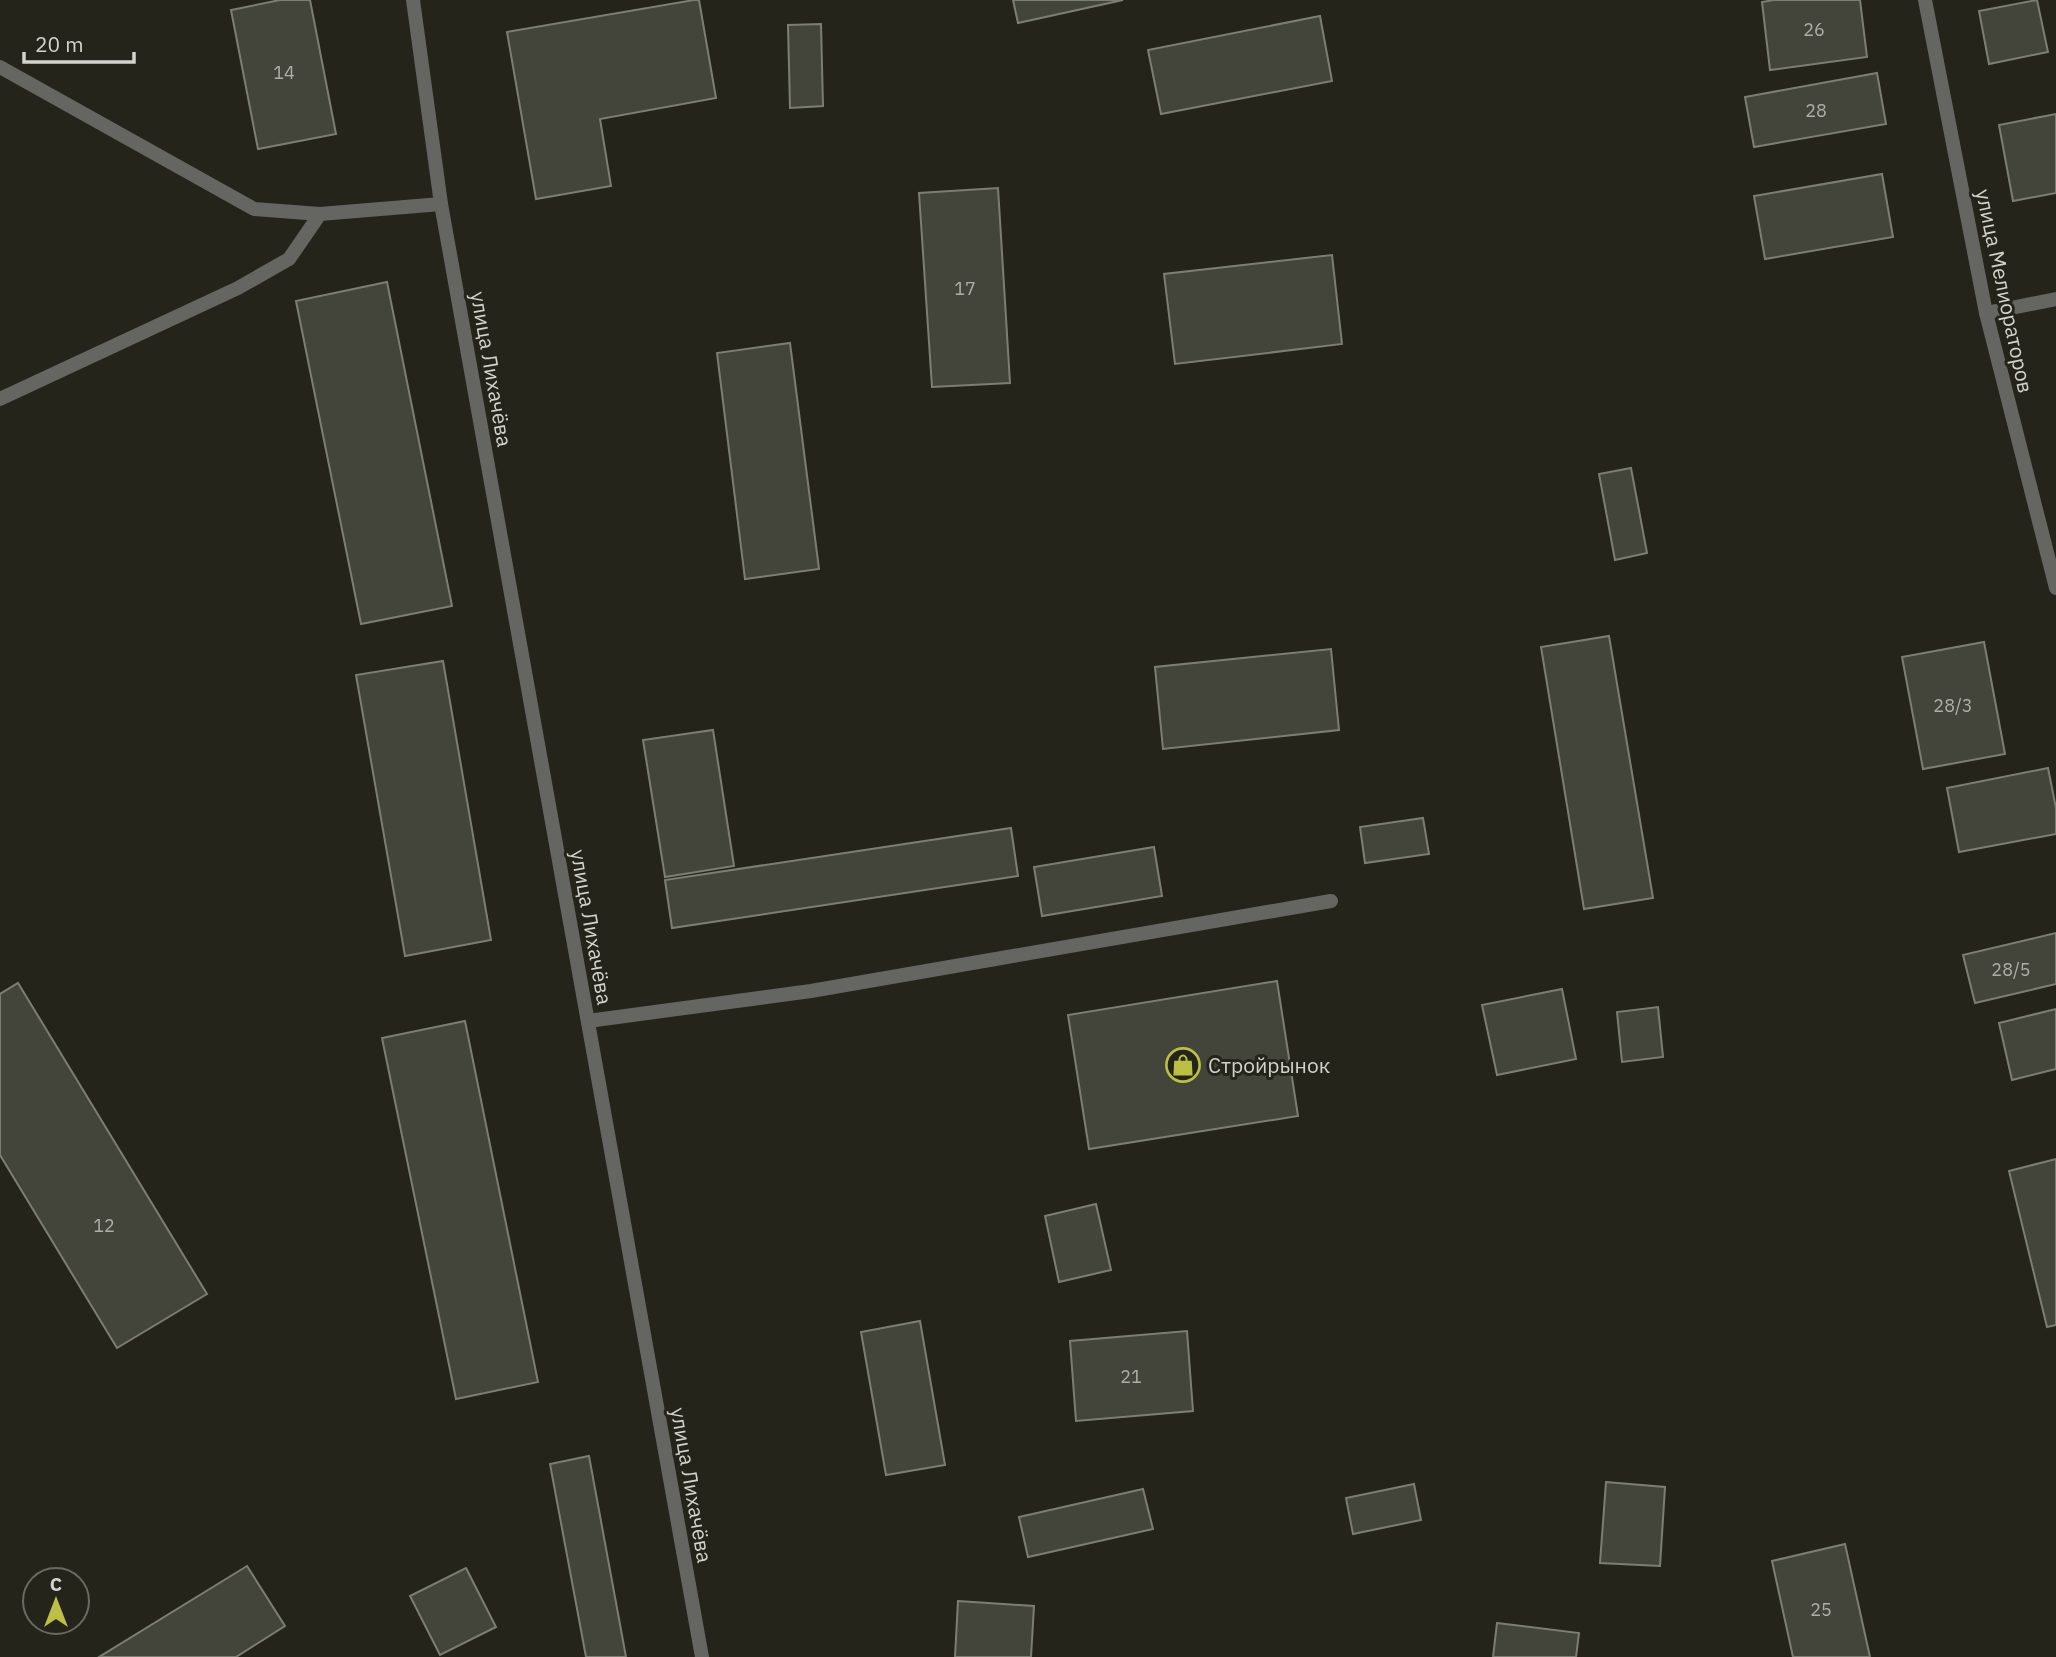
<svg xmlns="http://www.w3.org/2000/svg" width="2056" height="1657" viewBox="0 0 2056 1657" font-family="'IBM Plex Sans',sans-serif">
	<rect width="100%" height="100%" fill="#24241b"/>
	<!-- building -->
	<g fill="#43443a" stroke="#7d7e73" stroke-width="2">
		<path d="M 280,0 L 310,0 L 336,134 L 258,149 L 231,10 Z"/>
		<path d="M 694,0 L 699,0 L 716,98 L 600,119 L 611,186 L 536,199 L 507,32 Z"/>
		<path d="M 1013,0 L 1123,0 L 1018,23 Z"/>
		<path d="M 1774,0 L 1860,0 L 1867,57 L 1770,70 L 1762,2 Z"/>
		<path d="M 2037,0 L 2048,52 L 1989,64 L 1979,11 Z"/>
		<path d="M 1320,16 L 1332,81 L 1161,114 L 1148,50 Z"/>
		<path d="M 821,24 L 823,106 L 790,108 L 788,25 Z"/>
		<path d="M 1877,73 L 1886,124 L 1754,147 L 1745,97 Z"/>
		<path d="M 2056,114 L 2056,193 L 2013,201 L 1999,125 Z"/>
		<path d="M 1882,174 L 1893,237 L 1765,259 L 1754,196 Z"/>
		<path d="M 998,188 L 1010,383 L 932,387 L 919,193 Z"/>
		<path d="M 1332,255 L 1342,344 L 1175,364 L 1164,274 Z"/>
		<path d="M 387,282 L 452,606 L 361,624 L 296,301 Z"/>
		<path d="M 790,343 L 819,569 L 745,579 L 717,353 Z"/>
		<path d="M 1631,468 L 1647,553 L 1615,560 L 1599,474 Z"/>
		<path d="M 1609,636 L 1653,898 L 1584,909 L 1541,647 Z"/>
		<path d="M 1984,642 L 2005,754 L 1923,769 L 1902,657 Z"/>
		<path d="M 1331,649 L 1339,730 L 1163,749 L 1155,667 Z"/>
		<path d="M 443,661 L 491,940 L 405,956 L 356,675 Z"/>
		<path d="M 713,730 L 734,866 L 665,877 L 643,740 Z"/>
		<path d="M 2048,768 L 2056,808 L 2056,834 L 1959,852 L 1947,788 Z"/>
		<path d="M 1423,818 L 1429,854 L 1365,863 L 1360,827 Z"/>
		<path d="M 1011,828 L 1018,876 L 672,928 L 665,880 Z"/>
		<path d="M 1154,847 L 1162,896 L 1042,916 L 1034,867 Z"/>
		<path d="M 2056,933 L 2056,984 L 1975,1003 L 1963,955 Z"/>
		<path d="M 1277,981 L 1298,1116 L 1089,1149 L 1068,1015 Z"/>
		<path d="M 18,983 L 207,1294 L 117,1348 L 0,1155 L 0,994 Z"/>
		<path d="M 1562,989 L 1576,1059 L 1497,1075 L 1482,1005 Z"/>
		<path d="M 1658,1007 L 1663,1057 L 1622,1062 L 1617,1012 Z"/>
		<path d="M 2056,1009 L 2056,1069 L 2012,1080 L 1999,1023 Z"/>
		<path d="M 465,1021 L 538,1382 L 456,1399 L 382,1038 Z"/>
		<path d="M 2056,1159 L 2056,1325 L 2047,1327 L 2009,1171 Z"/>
		<path d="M 1096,1204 L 1111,1270 L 1059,1282 L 1045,1216 Z"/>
		<path d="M 920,1321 L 945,1465 L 886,1475 L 861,1332 Z"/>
		<path d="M 1187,1331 L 1193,1411 L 1076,1421 L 1070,1341 Z"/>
		<path d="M 589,1456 L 626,1657 L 586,1657 L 550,1464 Z"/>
		<path d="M 1606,1482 L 1665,1487 L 1660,1566 L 1600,1563 Z"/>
		<path d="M 1414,1484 L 1421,1520 L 1353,1534 L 1346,1498 Z"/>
		<path d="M 1143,1489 L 1153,1529 L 1028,1557 L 1019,1517 Z"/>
		<path d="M 1845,1544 L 1870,1657 L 1793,1657 L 1772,1561 Z"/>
		<path d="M 247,1566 L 285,1626 L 236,1657 L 99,1657 Z"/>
		<path d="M 466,1568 L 496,1627 L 440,1655 L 410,1596 Z"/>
		<path d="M 958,1601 L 1034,1606 L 1031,1657 L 955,1657 Z"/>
		<path d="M 1497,1623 L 1579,1633 L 1576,1657 L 1493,1657 Z"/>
	</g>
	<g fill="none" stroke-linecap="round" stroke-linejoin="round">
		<!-- service -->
		<path stroke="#656661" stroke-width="14" d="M 588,1021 L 811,991 L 1331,901"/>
		<!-- minor -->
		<g stroke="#656661" stroke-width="14">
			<path d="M 1925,0 L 1986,313 L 2056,588"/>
			<path d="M 0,67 L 254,209 L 320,214 L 441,204"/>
			<path d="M 1986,313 L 2056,299"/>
			<path d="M 0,399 L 238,288 L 289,259 L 320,214"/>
		</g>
		<!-- tertiary -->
		<path stroke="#656661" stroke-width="14" d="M 413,0 L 441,204 L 702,1657"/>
	</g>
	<!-- icons -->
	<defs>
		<g id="shop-ring" transform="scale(1.75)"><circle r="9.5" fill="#24241b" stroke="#bbc045" stroke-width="1.5"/><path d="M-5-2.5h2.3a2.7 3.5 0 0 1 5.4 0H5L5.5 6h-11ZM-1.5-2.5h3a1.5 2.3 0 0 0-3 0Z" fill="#bbc045"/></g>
	</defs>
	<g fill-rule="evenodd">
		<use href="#shop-ring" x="1183" y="1065"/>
	</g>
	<g text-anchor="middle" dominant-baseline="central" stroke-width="6" stroke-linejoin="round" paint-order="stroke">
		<!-- number labels -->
		<g font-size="18" fill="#aeafa8">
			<text x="1814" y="29">26</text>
			<text x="284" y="72">14</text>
			<text x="1816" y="110">28</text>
			<text x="965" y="288">17</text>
			<text x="1953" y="705">28/3</text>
			<text x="2011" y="969">28/5</text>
			<text x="104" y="1225">12</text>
			<text x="1131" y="1376">21</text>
			<text x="1821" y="1609">25</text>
		</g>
		<!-- street labels -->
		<g font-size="21" fill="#d2d3cc" stroke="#24241b">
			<text transform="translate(2005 291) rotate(78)">улица Мелиораторов</text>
			<text transform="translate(492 369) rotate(80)">улица Лихачёва</text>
			<text transform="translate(592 927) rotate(80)">улица Лихачёва</text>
			<text transform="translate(692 1485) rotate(80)">улица Лихачёва</text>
		</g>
		<!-- poi labels -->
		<g font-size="21" fill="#d2d3cc" stroke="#24241b" text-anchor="start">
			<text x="1208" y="1065">Стройрынок</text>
		</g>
	</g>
	<!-- north arrow -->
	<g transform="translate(56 1601)"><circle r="33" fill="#24241b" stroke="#6a6a62" stroke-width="2"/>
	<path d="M0-5L12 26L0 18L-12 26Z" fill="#bbc045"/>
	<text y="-10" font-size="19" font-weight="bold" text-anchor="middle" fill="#d2d3cc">С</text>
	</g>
	<!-- scale -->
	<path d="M24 52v10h110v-10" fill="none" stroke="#d2d3cc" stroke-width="3.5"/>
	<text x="35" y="52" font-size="21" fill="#d2d3cc" stroke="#24241b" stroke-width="5" paint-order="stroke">20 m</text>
</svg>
